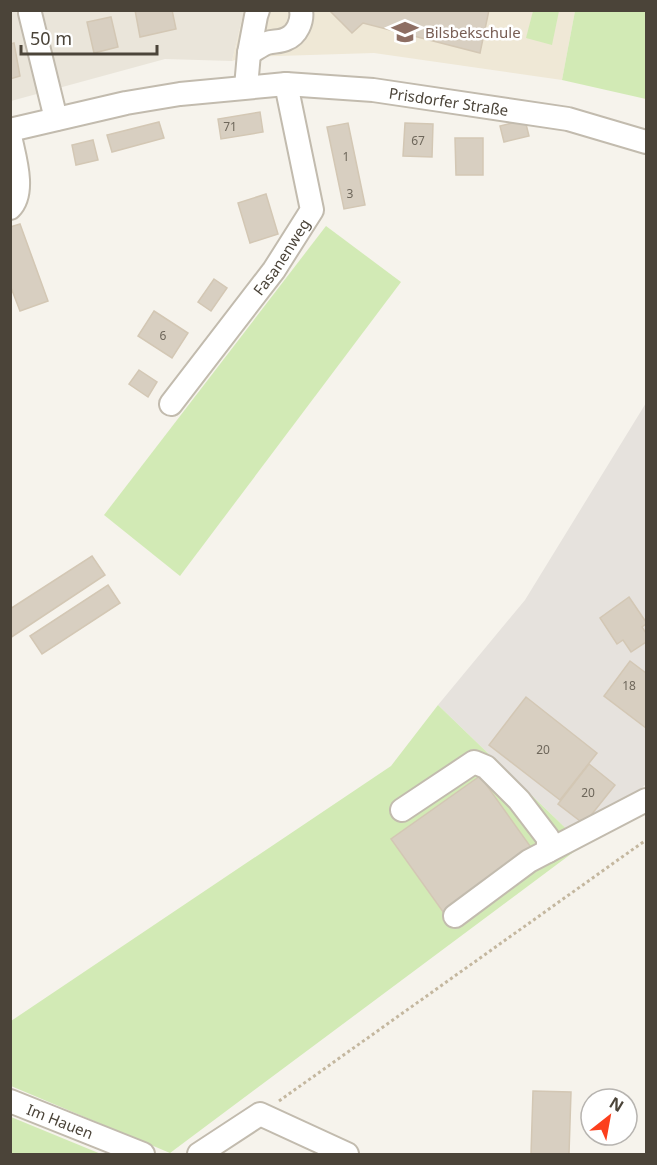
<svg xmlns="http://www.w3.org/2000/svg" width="657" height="1165" viewBox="0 0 657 1165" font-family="'Noto Sans',sans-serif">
	<rect width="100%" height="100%" fill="#f6f3ec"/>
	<!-- residential -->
	<path fill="#eae5da" d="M 11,11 L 244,11 L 232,61 L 165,59 L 11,101 Z"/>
	<!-- industrial -->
	<path fill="#e6e2dd" d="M 646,403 L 646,784 L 583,845 L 438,705 L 525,600 Z"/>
	<!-- education -->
	<path fill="#efe8d6" d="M 244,11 L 575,11 L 562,80 L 374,53 L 244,57 L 232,61 Z"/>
	<!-- green -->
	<g fill="#d2eab5">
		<path d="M 533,11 L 559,11 L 552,45 L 526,38 Z"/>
		<path d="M 575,11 L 646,11 L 646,99 L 562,80 Z"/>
		<path d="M 326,226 L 401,282 L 180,576 L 104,515 Z"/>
		<path d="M 438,705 L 583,845 L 170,1153 L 11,1086 L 11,1021 L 391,766 Z"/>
		<path d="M 10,1117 L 11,1117 L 101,1154 L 11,1154 Z"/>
	</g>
	<!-- building -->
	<g fill="#d8cfc1" stroke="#d3c7b4" stroke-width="1.5">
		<path d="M 135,10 L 172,10 L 176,29 L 140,37 Z"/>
		<path d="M 329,10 L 489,10 L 480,53 L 363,23 L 352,33 Z"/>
		<path d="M 111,17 L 118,47 L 94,53 L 87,22 Z"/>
		<path d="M 14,43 L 20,76 L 10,79 L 10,44 Z"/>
		<path d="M 260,112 L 263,132 L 221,139 L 218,119 Z"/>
		<path d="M 525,120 L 529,136 L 504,142 L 500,126 Z"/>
		<path d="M 159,122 L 164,138 L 112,152 L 107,135 Z"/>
		<path d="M 348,123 L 365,205 L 344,209 L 327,127 Z"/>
		<path d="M 405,123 L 433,124 L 432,157 L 403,156 Z"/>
		<path d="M 455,138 L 483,138 L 483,175 L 456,175 Z"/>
		<path d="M 93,140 L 98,160 L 76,165 L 72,145 Z"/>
		<path d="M 266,194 L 278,234 L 250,243 L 238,203 Z"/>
		<path d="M 20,224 L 48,301 L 20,311 L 10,285 L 10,227 Z"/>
		<path d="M 214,279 L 227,288 L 211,311 L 198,302 Z"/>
		<path d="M 154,311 L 188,333 L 172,358 L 138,336 Z"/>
		<path d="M 139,370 L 157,382 L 148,397 L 129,384 Z"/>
		<path d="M 92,556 L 105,575 L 10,638 L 10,609 Z"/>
		<path d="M 108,585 L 120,603 L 42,654 L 30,636 Z"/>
		<path d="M 629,597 L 646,622 L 646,624 L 642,627 L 646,633 L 646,642 L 631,652 L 623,640 L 617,644 L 600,618 Z"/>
		<path d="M 630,661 L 646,673 L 646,728 L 604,696 Z"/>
		<path d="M 526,697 L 597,753 L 560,800 L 489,745 Z"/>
		<path d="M 589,764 L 615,785 L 584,824 L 558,804 Z"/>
		<path d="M 480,776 L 535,853 L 446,916 L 391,839 Z"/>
		<path d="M 533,1091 L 571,1092 L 569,1154 L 531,1154 Z"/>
	</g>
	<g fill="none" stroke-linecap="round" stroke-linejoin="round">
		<!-- minor casing -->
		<g stroke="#c2bbae" stroke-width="26">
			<g id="minor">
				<path d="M 30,13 L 56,119"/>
				<path d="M 249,53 C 255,50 261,45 267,43 C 273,41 280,42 286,39 C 297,35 303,21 301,10"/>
				<path d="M 246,87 L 249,53 L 256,16 L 258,10"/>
				<path id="s1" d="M 10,130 L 126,103 L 180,94 L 286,84 L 373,90 L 568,119 L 646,142"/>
				<path d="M 10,136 C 14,156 26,192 10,208"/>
				<path id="s2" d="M 171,404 L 274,270 L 312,210 L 286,84"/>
				<path d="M 402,810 L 474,762 L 486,767 L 519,800 L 548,838 L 548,851"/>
				<path d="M 455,916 L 529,861 L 646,800"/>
				<path id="s3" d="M 10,1101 L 143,1154"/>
				<path d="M 199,1154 L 260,1114 L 347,1154"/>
			</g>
		</g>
		<!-- path -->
		<path stroke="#c4b79f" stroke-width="3" stroke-dasharray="3 3" stroke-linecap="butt" d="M 279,1101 L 646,840"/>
		<!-- minor -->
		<use href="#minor" stroke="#fff" stroke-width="22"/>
	</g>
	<!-- icons -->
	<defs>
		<g id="school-bare" transform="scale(2.07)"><path d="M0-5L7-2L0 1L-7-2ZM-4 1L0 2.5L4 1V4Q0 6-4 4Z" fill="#8d6e63" stroke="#fff" stroke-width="2.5" paint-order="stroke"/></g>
	</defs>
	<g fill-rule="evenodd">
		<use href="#school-bare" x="405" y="32"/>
	</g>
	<g text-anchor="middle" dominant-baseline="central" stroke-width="5" stroke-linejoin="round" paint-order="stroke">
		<!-- number labels -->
		<g font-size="12" fill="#6e675b">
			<text x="230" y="126">71</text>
			<text x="418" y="140">67</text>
			<text x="346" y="156">1</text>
			<text x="350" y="193">3</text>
			<text x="163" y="335">6</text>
			<text x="629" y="685">18</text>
			<text x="543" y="749">20</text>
			<text x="588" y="792">20</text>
		</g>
		<!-- education labels -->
		<g font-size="15" fill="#785e54" stroke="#fff" text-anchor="start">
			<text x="425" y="32">Bilsbekschule</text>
		</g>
		<!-- street labels -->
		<g font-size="15" fill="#4b4439" stroke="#fff">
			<text stroke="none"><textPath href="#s1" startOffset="444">Prisdorfer Straße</textPath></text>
			<text stroke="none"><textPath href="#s2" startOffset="184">Fasanenweg</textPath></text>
			<text stroke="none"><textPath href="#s3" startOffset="54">Im Hauen</textPath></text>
		</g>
	</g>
	<!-- border -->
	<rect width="657" height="1165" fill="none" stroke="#4b4439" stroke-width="24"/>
	<!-- north arrow -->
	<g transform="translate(609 1117) rotate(31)"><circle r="28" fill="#ffffff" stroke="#b7b4b0" stroke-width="1.5"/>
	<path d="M0-4.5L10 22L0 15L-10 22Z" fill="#fc3f1d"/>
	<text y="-9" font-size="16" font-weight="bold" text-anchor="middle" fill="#4b4439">N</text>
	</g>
	<!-- scale -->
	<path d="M21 45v9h136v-9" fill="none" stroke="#4b4439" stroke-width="3"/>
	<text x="30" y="45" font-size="18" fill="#4b4439" stroke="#ffffff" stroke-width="4.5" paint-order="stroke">50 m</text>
</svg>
